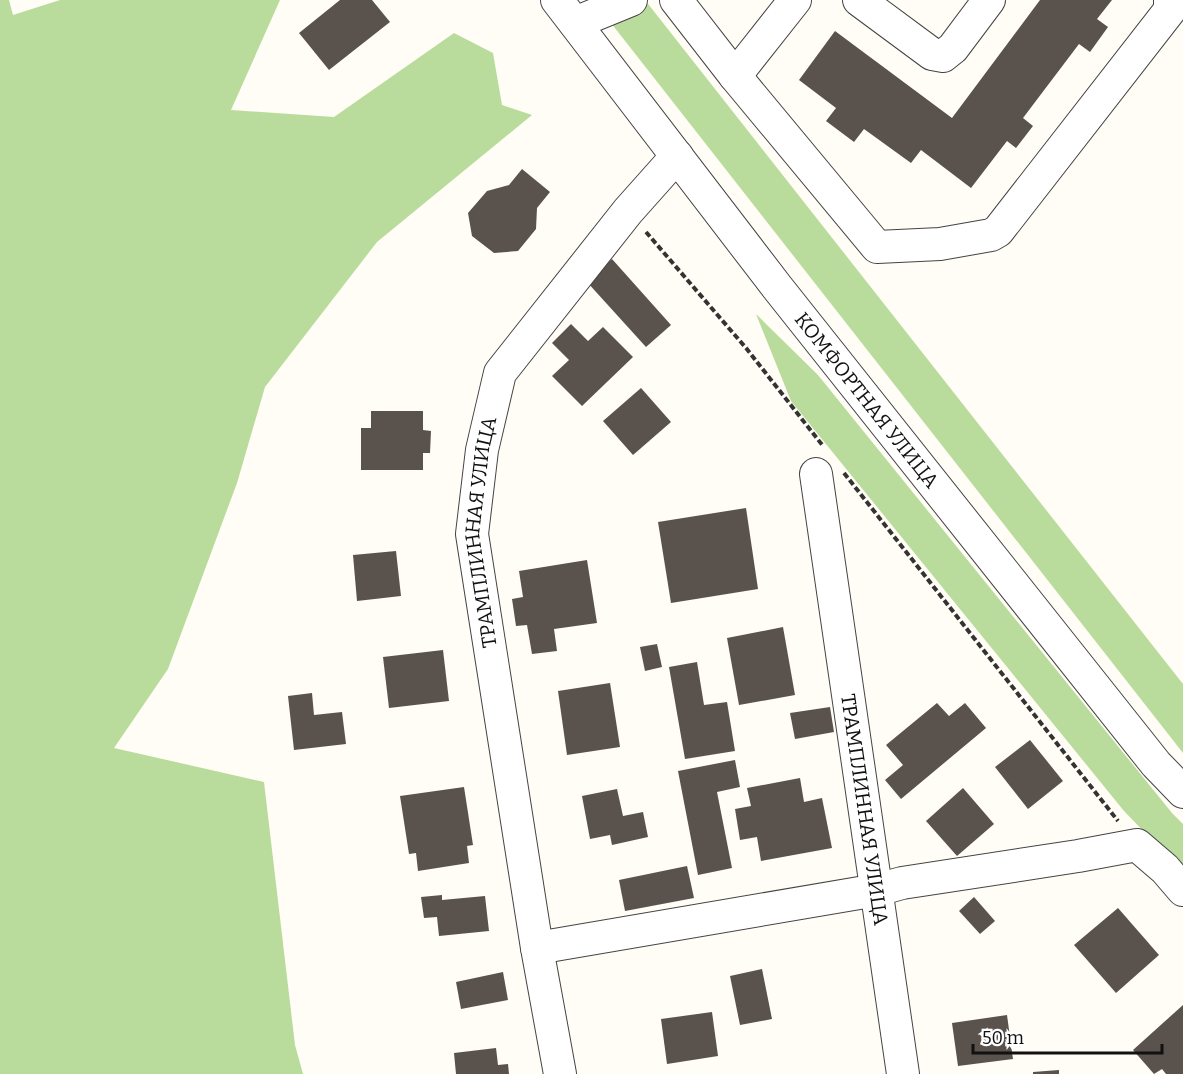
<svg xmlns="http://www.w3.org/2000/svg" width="1183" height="1074" viewBox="0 0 1183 1074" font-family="Bitter,serif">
	<rect width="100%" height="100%" fill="#fffdf5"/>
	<!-- forest -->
	<g fill="#b9dc9c">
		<path d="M 0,0 L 9,0 L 13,15 L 60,0 L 280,0 L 231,110 L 334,117 L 454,33 L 493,53 L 502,105 L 532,115 L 377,242 L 265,387 L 237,483 L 168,669 L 114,748 L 264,782 L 295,1045 L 303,1074 L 0,1074 Z"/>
		<path d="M 593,0 L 645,0 L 1183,684 L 1183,753 Z"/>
		<path d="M 756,314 L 818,375 L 1172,813 L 1183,824 L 1183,872 L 1124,811 L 791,401 Z"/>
	</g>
	<!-- building -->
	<g fill="#5a524d">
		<path d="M 340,0 L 372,0 L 390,22 L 329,70 L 299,33 Z"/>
		<path d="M 1040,0 L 1112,0 L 1097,19 L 1108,27 L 1090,52 L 1079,44 L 1023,118 L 1033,126 L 1016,148 L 1007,141 L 971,188 L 921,150 L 911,163 L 864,129 L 854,142 L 826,121 L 836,108 L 799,80 L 835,31 L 952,118 Z"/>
		<path d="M 522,169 L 550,192 L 537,208 L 536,229 L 518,251 L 494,253 L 472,236 L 468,213 L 487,191 L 509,185 Z"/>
		<path d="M 612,259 L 671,325 L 646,347 L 587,282 Z"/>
		<path d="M 571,324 L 588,341 L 603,327 L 633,357 L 582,406 L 552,376 L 569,360 L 552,343 Z"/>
		<path d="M 641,388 L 671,422 L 633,455 L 603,421 Z"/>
		<path d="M 371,411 L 423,411 L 423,430 L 431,431 L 430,453 L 423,453 L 423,470 L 361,470 L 361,428 L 371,428 Z"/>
		<path d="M 746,508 L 758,589 L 671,603 L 658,522 Z"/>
		<path d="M 396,551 L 401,596 L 357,601 L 353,555 Z"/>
		<path d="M 587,560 L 597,623 L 554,629 L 557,651 L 532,654 L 527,625 L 516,626 L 512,599 L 523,597 L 519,571 Z"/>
		<path d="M 783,627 L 795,695 L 739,705 L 727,638 Z"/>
		<path d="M 657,644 L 662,667 L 645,671 L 640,647 Z"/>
		<path d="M 443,650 L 449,701 L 389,708 L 383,657 Z"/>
		<path d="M 697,662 L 704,705 L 727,702 L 735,751 L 685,759 L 669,667 Z"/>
		<path d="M 610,683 L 620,747 L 567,755 L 558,691 Z"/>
		<path d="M 312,693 L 314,715 L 342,712 L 346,744 L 294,750 L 288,696 Z"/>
		<path d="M 937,703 L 949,716 L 965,703 L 986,728 L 901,799 L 885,780 L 903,765 L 886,745 Z"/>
		<path d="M 830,707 L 834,732 L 795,739 L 790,713 Z"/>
		<path d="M 1030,740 L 1063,781 L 1028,809 L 995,767 Z"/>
		<path d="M 735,760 L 740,787 L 717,792 L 732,868 L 698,875 L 678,771 Z"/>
		<path d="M 800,778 L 804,802 L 822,798 L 832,848 L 761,861 L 757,837 L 740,840 L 735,809 L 751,806 L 747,788 Z"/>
		<path d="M 464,787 L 473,845 L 467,846 L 469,863 L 418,871 L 416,853 L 409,854 L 400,796 Z"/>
		<path d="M 963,788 L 994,824 L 957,856 L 926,821 Z"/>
		<path d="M 617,789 L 623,816 L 643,812 L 648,837 L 612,845 L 610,835 L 590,839 L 582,796 Z"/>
		<path d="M 687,866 L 694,898 L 625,911 L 619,880 Z"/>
		<path d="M 442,895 L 442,900 L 485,896 L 489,931 L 439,936 L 437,917 L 424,918 L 421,897 Z"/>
		<path d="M 974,897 L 995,921 L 980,934 L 959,911 Z"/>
		<path d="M 1118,908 L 1159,955 L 1116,993 L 1074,945 Z"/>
		<path d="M 762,969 L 772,1019 L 740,1025 L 730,976 Z"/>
		<path d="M 503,972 L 508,1000 L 461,1009 L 456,982 Z"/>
		<path d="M 1183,1005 L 1183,1074 L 1166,1074 L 1162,1069 L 1154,1074 L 1133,1050 Z"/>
		<path d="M 712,1012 L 718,1056 L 667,1064 L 661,1019 Z"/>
		<path d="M 1007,1015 L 1013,1059 L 958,1066 L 952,1023 Z"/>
		<path d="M 496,1048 L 498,1065 L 508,1064 L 509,1074 L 456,1074 L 454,1053 Z"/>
		<path d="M 1059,1070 L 1059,1074 L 1033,1074 L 1033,1072 Z"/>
	</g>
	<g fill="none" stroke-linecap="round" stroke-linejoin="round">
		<!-- minor casing -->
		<g stroke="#444" stroke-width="34">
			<g id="minor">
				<path id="s1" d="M 557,0 L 777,287 L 1156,764 L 1183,792"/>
				<path d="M 676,0 L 735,76 L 795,0"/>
				<path d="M 859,0 L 932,54 L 943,56 L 953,48 L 989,0"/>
				<path d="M 575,23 L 631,0"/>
				<path d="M 735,76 L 877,247 L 940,244 L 991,235 L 998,231 L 1170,10 L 1170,0"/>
				<path id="s2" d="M 816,474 L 903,1074"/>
				<path d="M 537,948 L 877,890 L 902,883 L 1078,856 L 1137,845 L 1165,869 L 1183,890"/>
				<path id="s3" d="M 560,1074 L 537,948 L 472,534 L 482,450 L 500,373 L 628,211 L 677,156"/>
			</g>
		</g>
		<!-- path -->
		<g stroke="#333" stroke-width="4" stroke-dasharray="6 3" stroke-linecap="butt">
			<path d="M 646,232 L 746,348 L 823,446"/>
			<path d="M 844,473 L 1118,821"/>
		</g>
		<!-- minor -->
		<use href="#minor" stroke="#fff" stroke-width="32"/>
	</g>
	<g text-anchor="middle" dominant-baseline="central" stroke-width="6" stroke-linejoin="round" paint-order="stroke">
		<!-- street labels -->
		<g font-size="20" fill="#111" stroke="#fff">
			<text stroke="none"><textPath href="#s1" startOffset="506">КОМФОРТНАЯ УЛИЦА</textPath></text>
			<text stroke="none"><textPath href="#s3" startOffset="549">ТРАМПЛИННАЯ УЛИЦА</textPath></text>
			<text stroke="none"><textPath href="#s2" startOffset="339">ТРАМПЛИННАЯ УЛИЦА</textPath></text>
		</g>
	</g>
	<!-- scale -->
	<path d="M973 1044v9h189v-9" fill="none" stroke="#111111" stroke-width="3"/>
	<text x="982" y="1044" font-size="18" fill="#111111" stroke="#ffffff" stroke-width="4.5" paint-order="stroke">50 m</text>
</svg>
